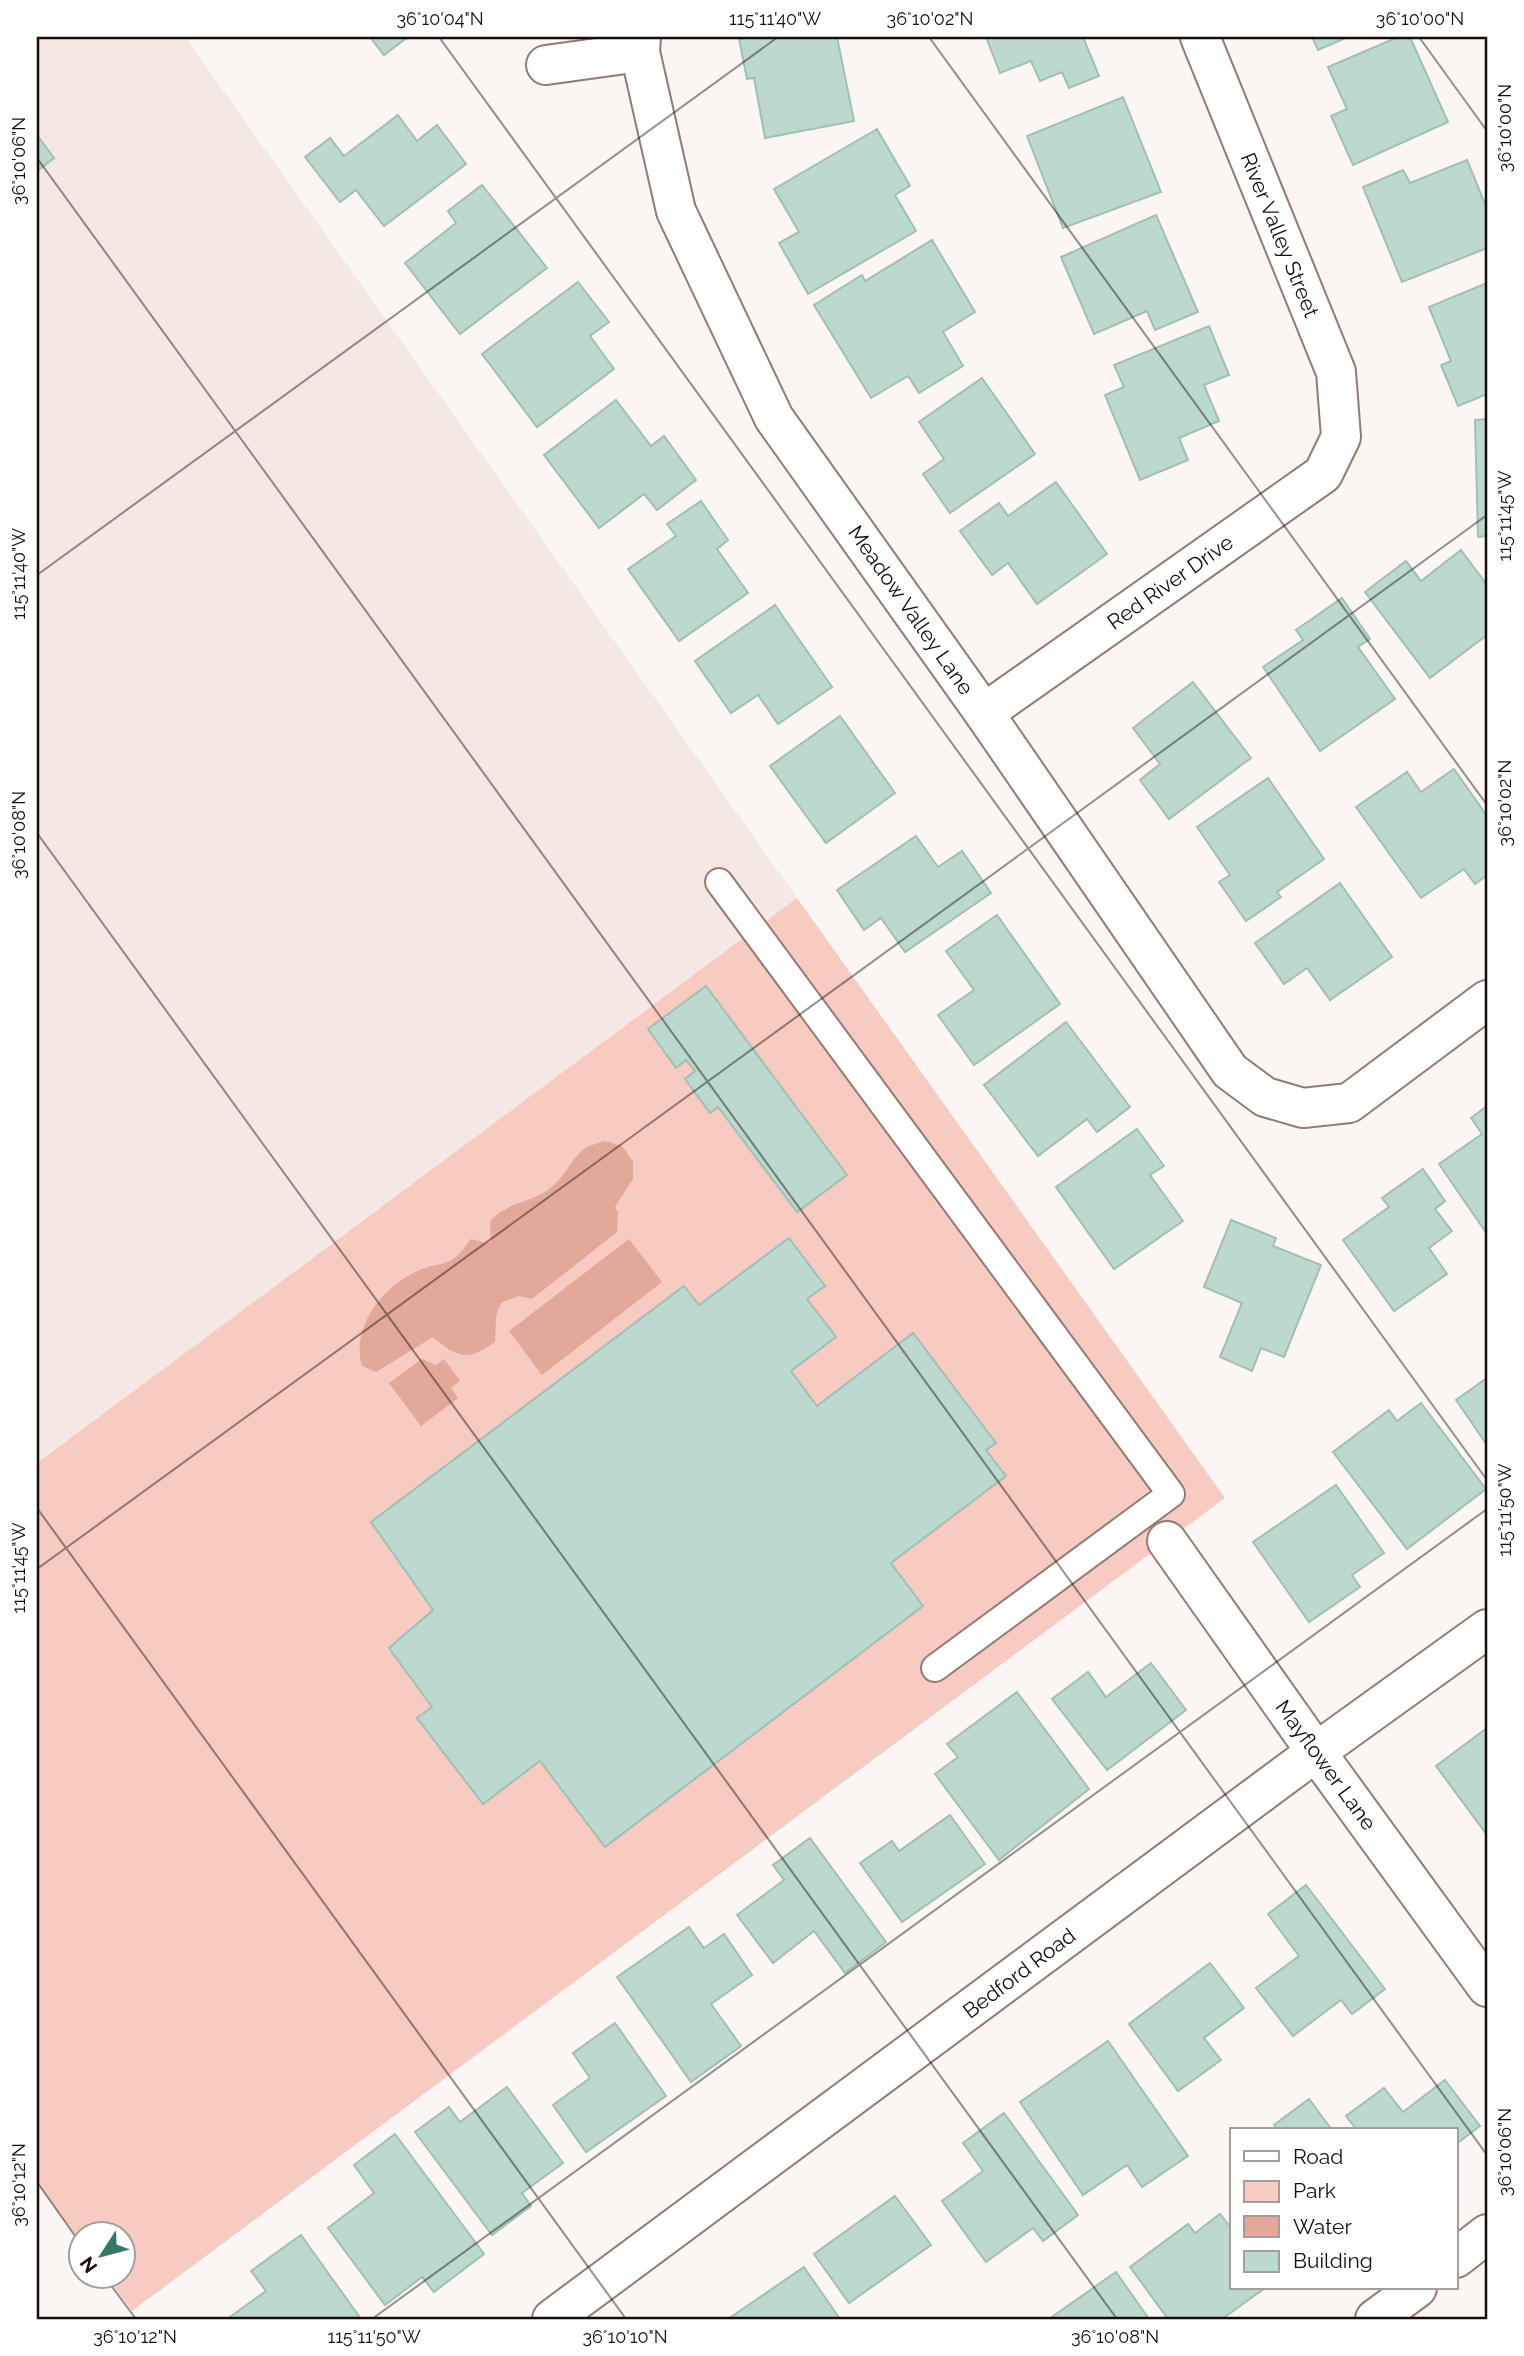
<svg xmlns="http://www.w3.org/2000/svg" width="1524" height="2356" viewBox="0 0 1524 2356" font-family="Raleway,sans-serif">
	<rect width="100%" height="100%" fill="#fbf6f4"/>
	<!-- built -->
	<path fill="#f5e7e3" d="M 37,37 L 185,37 L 797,898 L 37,1463 Z"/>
	<!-- green -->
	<path fill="#f7cbc1" d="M 797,898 L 1225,1498 L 132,2311 L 106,2276 L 122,2276 L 122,2234 L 80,2234 L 80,2242 L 37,2183 L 37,1463 Z"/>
	<!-- water -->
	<g fill="#e2a89a">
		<path d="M 605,1141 L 622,1146 L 633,1162 L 633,1179 L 615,1207 L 618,1212 L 617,1232 L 532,1299 L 518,1296 L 501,1303 L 496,1316 L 495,1342 C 467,1361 459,1359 433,1337 L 376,1372 L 362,1366 C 350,1325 386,1283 422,1269 C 431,1265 445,1265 453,1259 C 460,1255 466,1245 471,1239 L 486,1243 L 491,1242 L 490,1221 C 506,1203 529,1203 548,1190 C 563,1180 570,1160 584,1149 C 590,1145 599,1143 605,1141 Z"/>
		<path d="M 629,1239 L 662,1282 L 542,1375 L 509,1331 Z"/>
		<path d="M 422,1359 L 436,1365 L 444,1359 L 460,1381 L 451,1388 L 458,1398 L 421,1426 L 389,1383 Z"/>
	</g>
	<!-- building -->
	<g fill="#bcd9d0" stroke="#a2beb5" stroke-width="2">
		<path d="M 370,37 L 408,37 L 384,55 Z"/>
		<path d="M 753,37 L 837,37 L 854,121 L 765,138 L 754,78 L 747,79 L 739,39 Z"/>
		<path d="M 986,37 L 1083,37 L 1099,76 L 1069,88 L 1062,72 L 1040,81 L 1031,61 L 1000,73 Z"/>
		<path d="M 1312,37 L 1348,37 L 1318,50 Z"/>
		<path d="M 1398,37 L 1410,37 L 1448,122 L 1353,165 L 1331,116 L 1347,109 L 1328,67 Z"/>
		<path d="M 1123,97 L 1161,192 L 1063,228 L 1027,136 Z"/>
		<path d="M 398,115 L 417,141 L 437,125 L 466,164 L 384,226 L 356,190 L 340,202 L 305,157 L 330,138 L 344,156 Z"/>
		<path d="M 877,129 L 910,186 L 895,195 L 916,231 L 808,294 L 779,243 L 799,232 L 774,189 Z"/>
		<path d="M 37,135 L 54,158 L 37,171 Z"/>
		<path d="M 1467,160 L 1487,209 L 1487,248 L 1402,282 L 1363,187 L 1403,170 L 1410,183 Z"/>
		<path d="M 482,185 L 547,268 L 460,334 L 405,263 L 456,223 L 448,211 Z"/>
		<path d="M 1156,215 L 1198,312 L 1155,330 L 1147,311 L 1094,334 L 1061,257 Z"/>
		<path d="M 932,240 L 975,312 L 943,332 L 963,366 L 919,393 L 908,376 L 871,398 L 814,305 L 862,275 L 865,281 Z"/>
		<path d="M 578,282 L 609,322 L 590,336 L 614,369 L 537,427 L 482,354 Z"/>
		<path d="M 1487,283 L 1487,394 L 1458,406 L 1441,365 L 1451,361 L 1429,307 Z"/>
		<path d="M 1209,326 L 1229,375 L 1204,385 L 1219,421 L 1179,438 L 1188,460 L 1140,480 L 1105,395 L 1124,387 L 1114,365 Z"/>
		<path d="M 982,378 L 1035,454 L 950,513 L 923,474 L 944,459 L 919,422 Z"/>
		<path d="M 616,400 L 651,446 L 664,436 L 696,480 L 657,510 L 644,494 L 599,528 L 544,455 Z"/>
		<path d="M 1487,419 L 1487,536 L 1478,537 L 1475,420 Z"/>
		<path d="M 1056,482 L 1107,554 L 1037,604 L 1008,563 L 992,575 L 960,531 L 999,503 L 1008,516 Z"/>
		<path d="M 701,501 L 728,540 L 717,549 L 748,593 L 679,641 L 628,569 L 676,536 L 667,524 Z"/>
		<path d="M 1461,550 L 1487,585 L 1487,635 L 1430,678 L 1365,592 L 1406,561 L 1421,581 Z"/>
		<path d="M 1342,598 L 1370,639 L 1358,647 L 1395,699 L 1320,751 L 1263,667 L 1303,640 L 1296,630 Z"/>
		<path d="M 775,605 L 832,687 L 778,724 L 758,695 L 731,713 L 695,661 Z"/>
		<path d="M 1193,682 L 1251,758 L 1169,819 L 1140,780 L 1160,764 L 1133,728 Z"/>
		<path d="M 840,716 L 895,793 L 826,843 L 770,766 Z"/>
		<path d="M 1454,769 L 1487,816 L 1487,875 L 1475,884 L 1464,869 L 1421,898 L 1356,807 L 1407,772 L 1421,792 Z"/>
		<path d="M 1268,778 L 1324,859 L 1277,892 L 1281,897 L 1246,921 L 1219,882 L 1230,875 L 1197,827 Z"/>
		<path d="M 916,836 L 938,867 L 962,851 L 991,893 L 905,952 L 881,918 L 864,930 L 837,890 Z"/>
		<path d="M 1340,883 L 1392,957 L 1330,1000 L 1307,968 L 1284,984 L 1255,943 Z"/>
		<path d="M 997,915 L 1060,1004 L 974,1065 L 938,1015 L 974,990 L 946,951 Z"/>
		<path d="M 706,986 L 847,1175 L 797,1212 L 718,1107 L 710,1113 L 685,1079 L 695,1071 L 686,1060 L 676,1068 L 648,1029 Z"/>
		<path d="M 1066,1022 L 1130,1107 L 1097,1132 L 1087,1119 L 1038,1156 L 984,1085 Z"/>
		<path d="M 1487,1106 L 1487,1234 L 1439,1164 L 1482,1134 L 1471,1118 Z"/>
		<path d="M 1137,1129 L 1164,1166 L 1150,1175 L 1183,1221 L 1114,1269 L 1056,1187 Z"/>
		<path d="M 1423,1169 L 1445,1201 L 1435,1209 L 1452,1231 L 1429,1248 L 1447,1274 L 1394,1311 L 1343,1240 L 1389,1207 L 1382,1198 Z"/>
		<path d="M 1231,1220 L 1276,1238 L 1273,1246 L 1321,1265 L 1284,1357 L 1261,1348 L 1252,1371 L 1220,1357 L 1242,1303 L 1204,1287 Z"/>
		<path d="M 789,1238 L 825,1286 L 807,1299 L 836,1337 L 791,1371 L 817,1406 L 913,1333 L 996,1443 L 986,1450 L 1006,1476 L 891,1563 L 923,1606 L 605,1847 L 540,1761 L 483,1804 L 417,1718 L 432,1707 L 389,1648 L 433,1610 L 371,1522 L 684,1286 L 699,1305 Z"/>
		<path d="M 1487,1378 L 1487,1445 L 1456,1400 Z"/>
		<path d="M 1421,1403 L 1486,1489 L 1407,1549 L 1333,1452 L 1389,1410 L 1397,1421 Z"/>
		<path d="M 1336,1485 L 1384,1553 L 1352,1575 L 1360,1587 L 1309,1622 L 1253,1542 Z"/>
		<path d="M 1151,1663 L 1186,1710 L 1107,1770 L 1052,1699 L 1088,1672 L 1106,1697 Z"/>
		<path d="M 1017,1692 L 1089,1789 L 999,1860 L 935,1774 L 958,1757 L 947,1744 Z"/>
		<path d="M 1487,1728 L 1487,1835 L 1436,1766 Z"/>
		<path d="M 950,1815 L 985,1864 L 902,1922 L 860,1863 L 892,1841 L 899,1851 Z"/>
		<path d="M 810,1838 L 886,1942 L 845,1973 L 814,1931 L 773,1963 L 737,1915 L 784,1880 L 773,1865 Z"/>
		<path d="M 1306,1885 L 1385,1989 L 1352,2014 L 1341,2000 L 1293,2036 L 1256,1988 L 1299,1956 L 1268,1914 Z"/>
		<path d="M 689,1927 L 704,1948 L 724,1934 L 752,1975 L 711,2004 L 741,2046 L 691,2082 L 617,1977 Z"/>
		<path d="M 1210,1963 L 1244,2008 L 1204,2038 L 1221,2060 L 1178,2091 L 1129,2024 Z"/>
		<path d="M 615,2023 L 666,2096 L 586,2152 L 553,2105 L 590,2078 L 573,2053 Z"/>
		<path d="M 1108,2041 L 1188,2156 L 1142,2187 L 1127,2165 L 1083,2195 L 1020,2102 Z"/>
		<path d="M 1445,2080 L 1480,2126 L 1456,2144 L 1456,2130 L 1357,2130 L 1346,2116 L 1384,2088 L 1403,2112 Z"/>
		<path d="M 507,2087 L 563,2163 L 522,2193 L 531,2206 L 492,2235 L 415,2132 L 449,2107 L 460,2122 Z"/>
		<path d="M 1309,2099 L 1332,2130 L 1278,2130 L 1274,2125 Z"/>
		<path d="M 1004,2113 L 1078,2215 L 1043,2241 L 1033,2228 L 986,2262 L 942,2201 L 983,2171 L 963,2143 Z"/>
		<path d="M 395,2134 L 484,2254 L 434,2292 L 422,2277 L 385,2305 L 328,2228 L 374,2193 L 354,2165 Z"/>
		<path d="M 895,2196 L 931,2245 L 849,2303 L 814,2254 Z"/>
		<path d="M 1220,2214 L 1232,2229 L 1232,2288 L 1265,2288 L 1222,2319 L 1168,2319 L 1130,2267 L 1188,2224 L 1195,2233 Z"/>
		<path d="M 301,2235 L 361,2319 L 227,2319 L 266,2291 L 251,2271 Z"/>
		<path d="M 804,2267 L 840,2319 L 728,2319 Z"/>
		<path d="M 1116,2272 L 1149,2319 L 1049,2319 Z"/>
	</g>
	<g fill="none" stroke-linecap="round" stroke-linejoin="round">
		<!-- lane casing -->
		<g stroke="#947a74" stroke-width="30">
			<path id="lane" d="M 719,882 L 1171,1494 L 935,1668"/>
		</g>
		<!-- street casing -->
		<g stroke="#947a74" stroke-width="42">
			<g id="street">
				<path d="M 641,37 L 640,52 L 676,211 L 774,418 L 984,713 L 1230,1071 L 1265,1097 L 1303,1108 L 1349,1103 L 1487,1000"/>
				<path d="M 546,65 L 640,52"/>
				<path d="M 984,713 L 1323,474 L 1341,437 L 1336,372 L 1200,37"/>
				<path d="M 1167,1541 L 1316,1752 L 1487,1987"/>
				<path d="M 1456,2258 L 1487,2234"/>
				<path d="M 552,2319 L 1316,1752 L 1487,1629"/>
				<path d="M 1375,2319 L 1417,2288"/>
			</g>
		</g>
		<!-- lane -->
		<use href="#lane" stroke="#fff" stroke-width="26"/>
		<!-- street -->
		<use href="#street" stroke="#fff" stroke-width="38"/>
	</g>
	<!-- ticks -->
	<path fill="none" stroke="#160d0b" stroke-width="2" stroke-opacity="0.45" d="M 439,37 L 1487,1480M 929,37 L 1487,805M 1419,37 L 1487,131M 37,158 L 1487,2155M 37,575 L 778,37M 37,833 L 1117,2319M 37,1508 L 626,2319M 37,1569 L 1487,515M 37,2182 L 80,2243M 104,2276 L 136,2319M 372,2319 L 1487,1509"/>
	<g text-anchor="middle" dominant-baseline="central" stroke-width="5" stroke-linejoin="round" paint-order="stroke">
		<!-- street labels -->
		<g font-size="21" fill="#160d0b" stroke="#fff">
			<text transform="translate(1280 235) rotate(68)">River Valley Street</text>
			<text transform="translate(1170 582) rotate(-35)">Red River Drive</text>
			<text transform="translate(911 610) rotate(55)">Meadow Valley Lane</text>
			<text transform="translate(1326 1765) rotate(54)">Mayflower Lane</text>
			<text transform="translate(1019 1973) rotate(-37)">Bedford Road</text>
		</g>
	</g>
	<!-- border -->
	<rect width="1524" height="2356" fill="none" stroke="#ffffff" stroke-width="77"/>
	<!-- legend -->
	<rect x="1230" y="2128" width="228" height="161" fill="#ffffff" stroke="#a29e9d" stroke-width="2"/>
	<rect x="1244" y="2151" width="35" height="10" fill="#ffffff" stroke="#a29e9d" stroke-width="2"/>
	<text x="1293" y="2164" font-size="21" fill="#160d0b">Road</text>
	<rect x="1244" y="2181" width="35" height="21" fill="#f7cbc1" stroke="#a29e9d" stroke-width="2"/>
	<text x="1293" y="2198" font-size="21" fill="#160d0b">Park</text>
	<rect x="1244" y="2216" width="35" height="21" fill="#e2a89a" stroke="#a29e9d" stroke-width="2"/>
	<text x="1293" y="2234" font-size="21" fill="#160d0b">Water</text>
	<rect x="1244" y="2251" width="35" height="21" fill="#bcd9d0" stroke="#a29e9d" stroke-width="2"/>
	<text x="1293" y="2268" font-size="21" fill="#160d0b">Building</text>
	<!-- north arrow -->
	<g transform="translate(102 2255) rotate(234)"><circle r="33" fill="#ffffff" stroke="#a29e9d" stroke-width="2"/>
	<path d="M0-5L12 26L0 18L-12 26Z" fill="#367767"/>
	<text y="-10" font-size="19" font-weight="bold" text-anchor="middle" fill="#160d0b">N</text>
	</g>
	<rect x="38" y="38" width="1448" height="2280" fill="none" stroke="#160d0b" stroke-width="2.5"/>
	<g font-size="18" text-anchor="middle" fill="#160d0b">
		<text x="440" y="25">36°10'04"N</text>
		<text x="775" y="25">115°11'40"W</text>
		<text x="930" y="25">36°10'02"N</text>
		<text x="1420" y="25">36°10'00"N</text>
		<text transform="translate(1505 128) rotate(-90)" y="6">36°10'00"N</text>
		<text transform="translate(19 161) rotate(-90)" y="6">36°10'06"N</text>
		<text transform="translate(1505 516) rotate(-90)" y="6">115°11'45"W</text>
		<text transform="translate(19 574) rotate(-90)" y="6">115°11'40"W</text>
		<text transform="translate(1505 803) rotate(-90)" y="6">36°10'02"N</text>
		<text transform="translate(19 835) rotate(-90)" y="6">36°10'08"N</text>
		<text transform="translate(1505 1510) rotate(-90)" y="6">115°11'50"W</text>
		<text transform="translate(19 1568) rotate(-90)" y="6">115°11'45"W</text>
		<text transform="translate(1505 2152) rotate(-90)" y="6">36°10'06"N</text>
		<text transform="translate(19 2185) rotate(-90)" y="6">36°10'12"N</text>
		<text x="135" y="2343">36°10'12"N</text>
		<text x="374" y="2343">115°11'50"W</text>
		<text x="625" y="2343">36°10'10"N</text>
		<text x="1115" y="2343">36°10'08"N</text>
	</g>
</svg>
